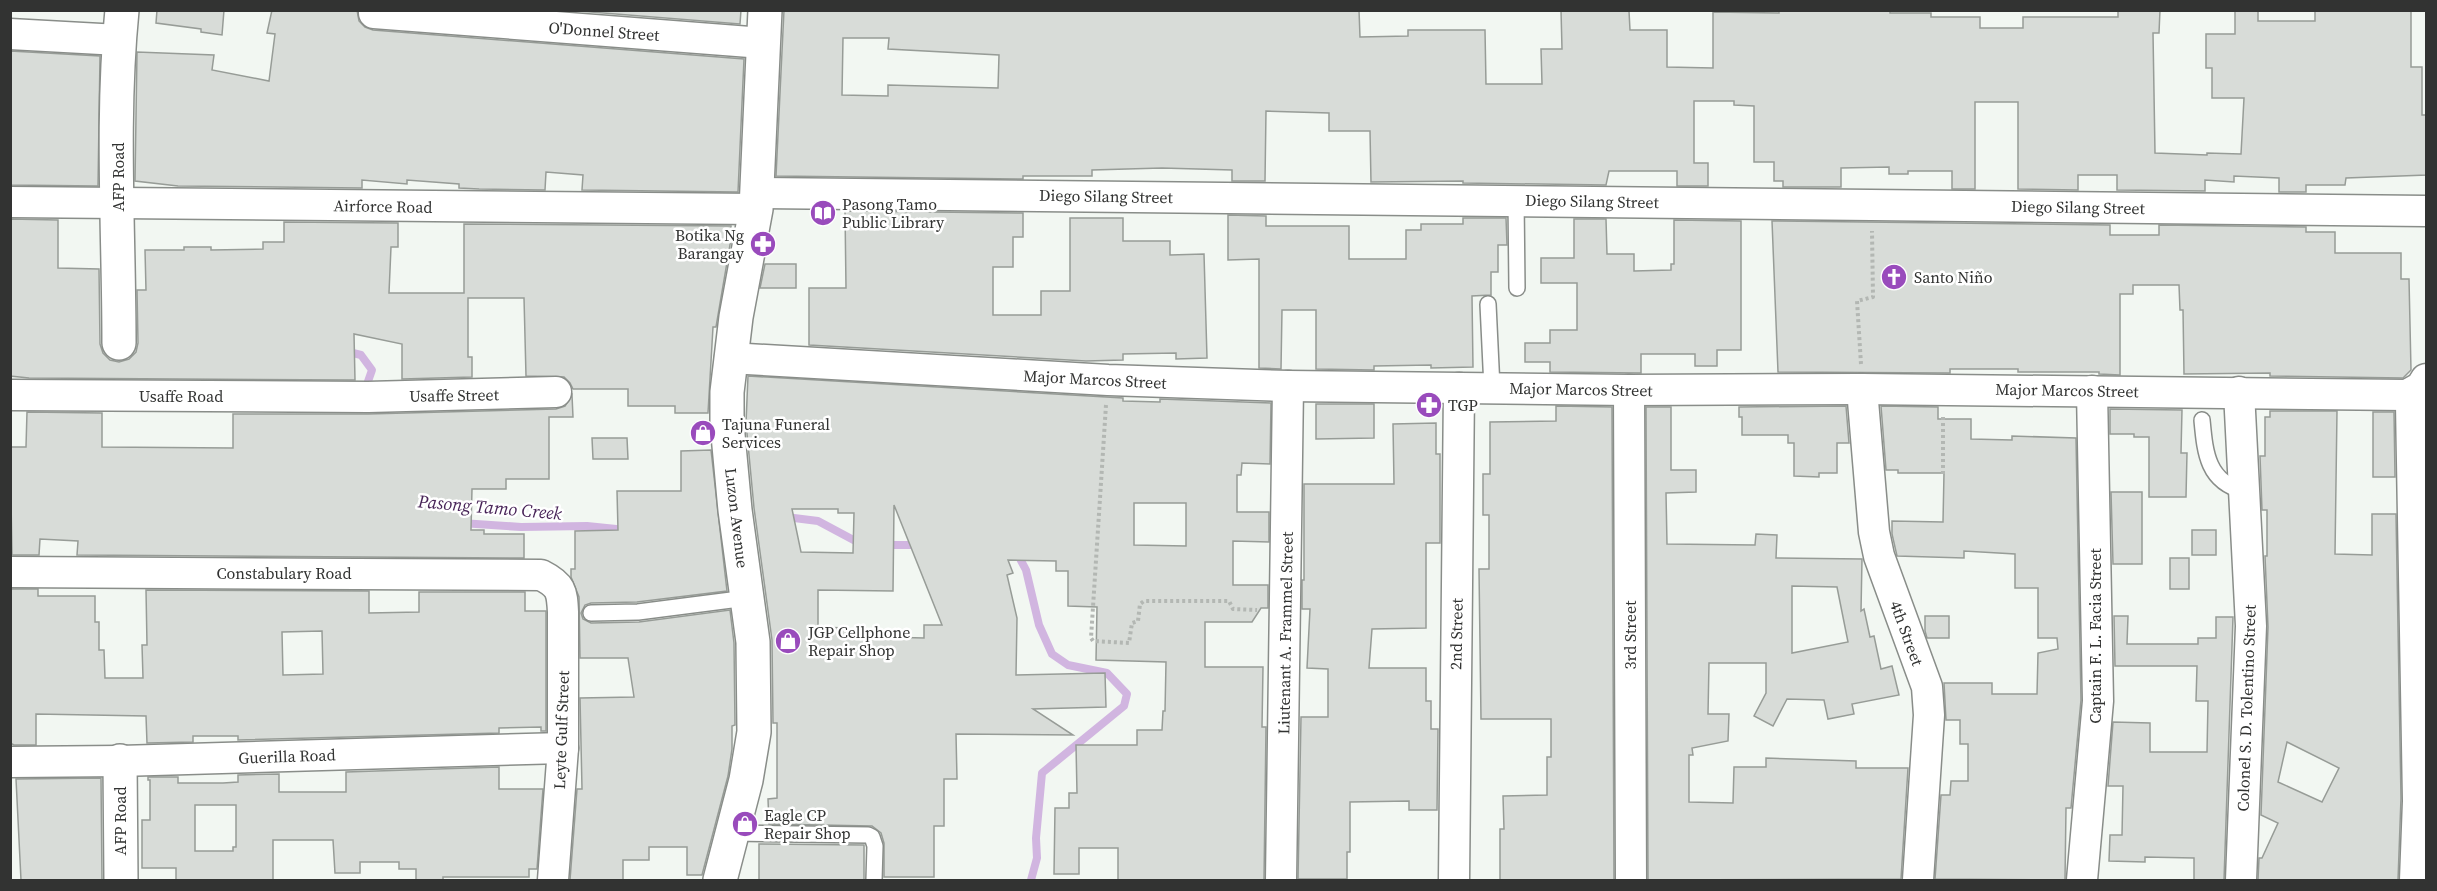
<svg xmlns="http://www.w3.org/2000/svg" width="2437" height="891" viewBox="0 0 2437 891" font-family="'Source Serif 4',serif">
	<rect width="100%" height="100%" fill="#f2f7f2"/>
	<g fill="none" stroke-linecap="round" stroke-linejoin="round">
		<!-- stream -->
		<g stroke="#d1b5e0" stroke-width="8">
			<path d="M 345,351 L 361,355 L 372,370 L 365,390"/>
			<path d="M 786,517 L 818,521 L 861,544"/>
			<path d="M 461,523 L 521,527 L 587,526 L 626,530"/>
			<path d="M 885,545 L 918,545"/>
			<path d="M 1017,553 L 1026,570 L 1039,625 L 1052,654 L 1068,665 L 1107,673 L 1127,694 L 1124,706 L 1042,773 L 1036,838 L 1037,858 L 1031,880"/>
		</g>
	</g>
	<!-- building -->
	<g fill="#d8dcd8" stroke="#979c97" stroke-width="1.5" fill-rule="evenodd">
		<path d="M 157,10 L 224,10 L 222,35 L 201,32 L 201,29 L 156,23 Z"/>
		<path d="M 272,10 L 357,10 L 359,21 L 365,27 L 373,30 L 744,59 L 738,192 L 582,190 L 583,175 L 546,172 L 545,190 L 479,189 L 459,188 L 459,184 L 407,180 L 407,184 L 362,180 L 362,188 L 178,186 L 135,181 L 137,52 L 214,55 L 212,70 L 269,81 L 275,34 L 267,33 Z"/>
		<path d="M 566,10 L 741,10 L 740,24 Z"/>
		<path d="M 784,10 L 1359,10 L 1360,37 L 1408,36 L 1408,30 L 1485,30 L 1486,84 L 1542,84 L 1541,49 L 1562,49 L 1561,10 L 1629,11 L 1630,30 L 1667,30 L 1667,67 L 1713,68 L 1713,12 L 1779,13 L 1779,10 L 1890,10 L 1890,13 L 1931,13 L 1931,17 L 1980,17 L 1980,28 L 2023,28 L 2023,17 L 2118,17 L 2118,10 L 2160,10 L 2159,33 L 2153,33 L 2155,153 L 2207,155 L 2207,153 L 2241,154 L 2244,98 L 2212,98 L 2212,68 L 2206,68 L 2206,34 L 2235,34 L 2235,10 L 2258,10 L 2258,21 L 2315,21 L 2315,10 L 2411,10 L 2411,67 L 2422,67 L 2422,115 L 2427,115 L 2427,175 L 2346,178 L 2345,185 L 2306,185 L 2306,192 L 2279,192 L 2279,178 L 2234,176 L 2234,182 L 2205,180 L 2205,191 L 2117,190 L 2117,175 L 2078,175 L 2078,190 L 2018,189 L 2018,102 L 1975,102 L 1975,189 L 1952,189 L 1952,171 L 1908,171 L 1908,174 L 1889,174 L 1889,167 L 1841,168 L 1841,187 L 1783,187 L 1783,181 L 1774,181 L 1774,162 L 1754,162 L 1754,106 L 1734,105 L 1734,101 L 1694,101 L 1694,163 L 1708,163 L 1708,186 L 1677,186 L 1677,171 L 1609,171 L 1606,185 L 1463,183 L 1463,181 L 1371,182 L 1370,131 L 1329,131 L 1329,113 L 1266,111 L 1265,181 L 1232,181 L 1232,170 L 1162,168 L 1092,170 L 1092,176 L 1023,176 L 1023,179 L 776,176 ZM 843,38 L 889,38 L 888,49 L 999,55 L 998,88 L 888,85 L 888,96 L 842,95 Z"/>
		<path d="M 10,51 L 100,56 L 98,186 L 10,185 Z"/>
		<path d="M 845,211 L 1023,213 L 1023,237 L 1013,237 L 1013,267 L 993,267 L 993,315 L 1041,315 L 1041,291 L 1070,291 L 1070,218 L 1123,218 L 1123,241 L 1170,241 L 1170,255 L 1204,254 L 1207,358 L 1176,359 L 1176,353 L 1123,354 L 1123,360 L 1086,361 L 809,345 L 809,288 L 846,288 Z"/>
		<path d="M 1228,215 L 1266,216 L 1266,226 L 1349,226 L 1349,259 L 1406,259 L 1406,230 L 1421,230 L 1421,224 L 1463,224 L 1463,218 L 1506,218 L 1507,245 L 1498,245 L 1498,272 L 1491,272 L 1491,295 L 1472,296 L 1473,367 L 1431,368 L 1431,365 L 1374,366 L 1374,370 L 1316,369 L 1316,310 L 1282,310 L 1281,369 L 1259,368 L 1259,259 L 1228,260 Z"/>
		<path d="M 10,219 L 58,220 L 58,268 L 99,269 L 100,344 L 103,353 L 110,360 L 119,362 L 129,359 L 136,352 L 138,343 L 137,290 L 146,290 L 145,250 L 184,250 L 184,247 L 211,247 L 211,250 L 263,249 L 263,242 L 284,242 L 284,222 L 398,223 L 398,247 L 391,247 L 389,293 L 464,293 L 464,224 L 731,226 L 731,239 L 716,327 L 713,327 L 708,413 L 675,413 L 675,406 L 628,406 L 628,389 L 573,389 L 570,383 L 564,377 L 526,376 L 524,298 L 468,298 L 468,357 L 472,357 L 472,377 L 402,379 L 402,344 L 354,334 L 355,380 L 29,378 L 10,376 Z"/>
		<path d="M 1574,219 L 1606,219 L 1607,254 L 1634,254 L 1634,271 L 1671,270 L 1671,264 L 1674,264 L 1674,220 L 1741,221 L 1741,350 L 1717,350 L 1717,366 L 1695,366 L 1695,354 L 1641,354 L 1641,373 L 1550,372 L 1550,362 L 1525,362 L 1525,343 L 1550,343 L 1550,330 L 1577,330 L 1577,283 L 1541,283 L 1541,258 L 1574,258 Z"/>
		<path d="M 1772,221 L 2110,225 L 2110,235 L 2159,235 L 2159,225 L 2306,227 L 2306,232 L 2335,232 L 2335,253 L 2401,253 L 2401,279 L 2409,279 L 2411,370 L 2403,378 L 2270,376 L 2270,373 L 2184,374 L 2183,310 L 2180,310 L 2179,285 L 2133,285 L 2133,294 L 2120,294 L 2120,375 L 2099,374 L 2099,372 L 2018,372 L 2018,369 L 1950,369 L 1950,373 L 1778,372 Z"/>
		<path d="M 765,264 L 796,264 L 796,288 L 760,288 Z"/>
		<path d="M 748,376 L 1123,398 L 1123,401 L 1160,402 L 1160,399 L 1271,403 L 1270,464 L 1242,463 L 1241,475 L 1237,475 L 1237,512 L 1269,512 L 1269,542 L 1233,541 L 1233,585 L 1268,585 L 1268,608 L 1261,608 L 1252,622 L 1205,622 L 1205,667 L 1263,667 L 1262,727 L 1266,727 L 1264,880 L 1118,880 L 1118,848 L 1079,848 L 1079,874 L 1054,874 L 1055,808 L 1069,808 L 1069,793 L 1077,793 L 1076,745 L 1137,745 L 1137,730 L 1162,730 L 1163,711 L 1165,711 L 1166,662 L 1096,660 L 1097,607 L 1068,606 L 1068,571 L 1056,571 L 1056,561 L 1008,560 L 1013,573 L 1007,575 L 1017,618 L 1016,675 L 1105,673 L 1106,707 L 1033,709 L 1073,735 L 956,734 L 957,779 L 944,779 L 944,826 L 934,826 L 934,877 L 884,877 L 884,843 L 881,833 L 872,826 L 769,824 L 768,799 L 777,798 L 777,723 L 773,723 L 772,640 L 754,508 L 746,423 ZM 1134,503 L 1186,503 L 1186,546 L 1134,545 ZM 894,505 L 942,625 L 924,625 L 924,638 L 846,636 L 846,628 L 818,627 L 818,590 L 893,591 ZM 792,509 L 838,509 L 838,513 L 854,513 L 853,553 L 801,552 Z"/>
		<path d="M 572,395 L 573,417 L 549,417 L 549,479 L 506,479 L 506,489 L 472,489 L 471,530 L 484,530 L 484,534 L 524,534 L 524,558 L 77,555 L 78,541 L 40,539 L 39,555 L 12,555 L 10,447 L 26,447 L 27,412 L 102,413 L 102,447 L 233,448 L 233,414 L 368,414 L 556,409 L 565,406 Z"/>
		<path d="M 1316,404 L 1374,404 L 1374,438 L 1316,439 Z"/>
		<path d="M 1556,406 L 1612,407 L 1614,880 L 1500,880 L 1500,829 L 1504,829 L 1503,796 L 1547,795 L 1547,757 L 1551,757 L 1551,719 L 1481,719 L 1479,569 L 1489,569 L 1489,515 L 1483,515 L 1483,474 L 1490,474 L 1490,422 L 1556,421 Z"/>
		<path d="M 1846,406 L 1849,443 L 1837,443 L 1837,473 L 1819,473 L 1819,477 L 1794,476 L 1794,443 L 1788,443 L 1788,435 L 1742,435 L 1742,417 L 1739,417 L 1739,407 Z"/>
		<path d="M 1881,406 L 1938,407 L 1938,419 L 1971,419 L 1971,439 L 2012,440 L 2012,436 L 2076,438 L 2081,700 L 2071,808 L 2066,808 L 2065,880 L 1935,879 L 1941,795 L 1950,795 L 1951,781 L 1968,781 L 1968,744 L 1960,744 L 1960,720 L 1946,720 L 1944,683 L 1992,683 L 1992,694 L 2037,694 L 2038,653 L 2058,649 L 2057,638 L 2038,638 L 2038,588 L 2015,588 L 2015,554 L 1964,551 L 1964,558 L 1897,556 L 1892,534 L 1892,521 L 1943,522 L 1944,473 L 1898,473 L 1898,470 L 1886,470 Z"/>
		<path d="M 1646,407 L 1671,407 L 1671,470 L 1696,470 L 1696,492 L 1666,493 L 1667,544 L 1755,545 L 1756,534 L 1777,535 L 1776,558 L 1862,559 L 1861,611 L 1864,609 L 1870,637 L 1874,636 L 1881,669 L 1892,666 L 1899,695 L 1852,704 L 1854,714 L 1828,719 L 1824,700 L 1787,699 L 1773,726 L 1754,716 L 1766,693 L 1766,663 L 1709,663 L 1708,714 L 1729,714 L 1728,741 L 1692,748 L 1693,755 L 1689,755 L 1689,802 L 1733,803 L 1734,767 L 1766,767 L 1766,758 L 1856,761 L 1856,768 L 1908,768 L 1901,879 L 1648,880 ZM 1792,586 L 1837,587 L 1848,642 L 1792,653 Z"/>
		<path d="M 2110,409 L 2182,410 L 2181,453 L 2187,453 L 2186,497 L 2149,497 L 2149,437 L 2134,437 L 2134,434 L 2110,434 Z"/>
		<path d="M 2270,411 L 2337,411 L 2335,554 L 2372,555 L 2372,514 L 2396,514 L 2401,798 L 2398,880 L 2258,880 L 2259,858 L 2262,858 L 2278,823 L 2261,815 L 2268,627 L 2265,556 L 2267,556 L 2267,510 L 2262,510 L 2260,456 L 2265,456 L 2265,417 L 2270,417 ZM 2287,742 L 2339,768 L 2322,802 L 2278,782 Z"/>
		<path d="M 2373,412 L 2394,412 L 2395,477 L 2373,477 Z"/>
		<path d="M 1436,423 L 1436,454 L 1440,454 L 1440,543 L 1426,543 L 1426,628 L 1372,629 L 1369,668 L 1426,668 L 1426,701 L 1431,701 L 1431,729 L 1438,729 L 1437,810 L 1409,810 L 1409,801 L 1350,802 L 1350,852 L 1347,852 L 1347,879 L 1298,879 L 1301,717 L 1328,717 L 1328,669 L 1307,668 L 1310,609 L 1302,609 L 1302,580 L 1304,580 L 1304,484 L 1394,484 L 1393,424 Z"/>
		<path d="M 592,438 L 627,438 L 628,459 L 593,459 Z"/>
		<path d="M 711,450 L 727,591 L 637,602 L 591,603 L 585,605 L 581,613 L 583,619 L 591,623 L 639,622 L 730,610 L 734,643 L 735,725 L 732,726 L 732,749 L 728,776 L 702,875 L 687,875 L 687,847 L 649,847 L 649,860 L 623,860 L 623,880 L 570,880 L 577,789 L 582,789 L 580,698 L 634,697 L 628,658 L 580,658 L 579,597 L 571,577 L 571,569 L 575,569 L 575,531 L 618,530 L 617,491 L 681,491 L 681,451 Z"/>
		<path d="M 2111,492 L 2142,492 L 2142,564 L 2113,564 Z"/>
		<rect x="2192" y="530" width="24" height="25"/>
		<rect x="2170" y="558" width="19" height="31"/>
		<path d="M 10,589 L 38,589 L 38,596 L 95,596 L 95,622 L 99,622 L 99,650 L 104,650 L 105,678 L 143,678 L 142,645 L 147,645 L 146,590 L 369,591 L 369,613 L 419,612 L 419,592 L 525,592 L 525,611 L 546,611 L 546,731 L 541,731 L 541,727 L 499,728 L 499,733 L 238,740 L 238,736 L 193,736 L 193,742 L 147,743 L 146,716 L 36,714 L 36,745 L 14,745 L 10,743 ZM 322,631 L 323,674 L 283,675 L 282,632 Z"/>
		<path d="M 1925,616 L 1949,616 L 1949,638 L 1927,638 L 1925,631 Z"/>
		<path d="M 2114,616 L 2128,616 L 2127,644 L 2198,644 L 2198,638 L 2216,638 L 2216,617 L 2233,617 L 2224,880 L 2194,880 L 2194,858 L 2145,857 L 2145,862 L 2109,861 L 2110,835 L 2122,835 L 2123,786 L 2108,786 L 2113,722 L 2150,723 L 2150,752 L 2207,752 L 2208,701 L 2196,701 L 2197,666 L 2115,666 Z"/>
		<path d="M 499,767 L 499,789 L 543,789 L 537,869 L 529,869 L 529,877 L 443,877 L 443,880 L 416,880 L 416,869 L 399,869 L 399,862 L 360,862 L 360,873 L 335,873 L 333,840 L 273,840 L 273,880 L 176,880 L 176,868 L 142,868 L 142,820 L 150,820 L 150,780 L 148,780 L 148,777 L 178,777 L 178,783 L 223,783 L 238,782 L 238,775 L 279,774 L 279,792 L 346,792 L 346,772 ZM 195,805 L 236,805 L 236,847 L 233,847 L 233,851 L 195,851 Z"/>
		<path d="M 101,778 L 102,880 L 21,880 L 16,779 Z"/>
		<path d="M 759,844 L 864,845 L 864,880 L 759,880 Z"/>
	</g>
	<g fill="none" stroke-linecap="round" stroke-linejoin="round">
		<!-- service casing -->
		<g stroke="#898d89" stroke-width="18">
			<g id="service">
				<path d="M 1516,200 L 1517,288"/>
				<path d="M 1488,304 L 1492,388"/>
				<path d="M 2202,420 C 2205,452 2207,482 2244,491"/>
				<path d="M 591,613 L 638,612 L 747,598"/>
				<path d="M 733,833 L 868,835 L 872,837 L 875,846 L 874,880"/>
			</g>
		</g>
		<!-- minor casing -->
		<g stroke="#898d89" stroke-width="33">
			<g id="minor">
				<path d="M 374,13 L 763,43"/>
				<path d="M 10,34 L 119,40"/>
				<path d="M 757,193 L 2426,211"/>
				<path d="M 10,202 L 756,209"/>
				<path d="M 730,358 L 1108,380 L 1288,386 L 1629,390 L 1862,389 L 2407,395 L 2421,387 L 2426,379"/>
				<path d="M 1862,389 L 1874,532 L 1879,556 L 1927,687 L 1929,715 L 1918,880"/>
				<path d="M 1629,390 L 1631,880"/>
				<path d="M 2239,392 L 2251,626 L 2241,880"/>
				<path d="M 10,395 L 368,397 L 556,392"/>
				<path d="M 2407,395 L 2411,404 L 2418,801 L 2415,880"/>
				<path d="M 10,572 L 541,575 C 561,585 562,591 563,612 L 563,748 L 553,880"/>
				<path d="M 10,762 L 120,761 L 563,748"/>
				<path d="M 1281,880 L 1288,386"/>
				<path d="M 1454,880 L 1459,388"/>
				<path d="M 2082,880 L 2098,701 L 2092,391"/>
			</g>
		</g>
		<!-- tertiary casing -->
		<g stroke="#898d89" stroke-width="36">
			<g id="tertiary">
				<path d="M 119,343 C 119,233 111,121 122,10"/>
				<path d="M 120,761 L 121,880"/>
			</g>
		</g>
		<!-- secondary casing -->
		<g stroke="#898d89" stroke-width="36">
			<path id="secondary" d="M 720,880 L 746,780 L 754,732 L 753,642 L 735,510 L 727,424 L 727,392 L 736,317 L 756,209 L 765,10"/>
		</g>
		<!-- path -->
		<g stroke="#b3b7b3" stroke-width="4" stroke-dasharray="3 3" stroke-linecap="butt">
			<path d="M 1861,364 L 1857,301 L 1873,297 L 1872,231"/>
			<path d="M 1106,405 L 1091,638 L 1093,641 L 1129,643 L 1132,623 L 1138,621 L 1140,604 L 1144,601 L 1229,601 L 1233,609 L 1257,610"/>
			<path d="M 1943,417 L 1943,476"/>
		</g>
		<!-- service -->
		<use href="#service" stroke="#fff" stroke-width="15"/>
		<!-- minor -->
		<use href="#minor" stroke="#fff" stroke-width="30"/>
		<!-- tertiary -->
		<use href="#tertiary" stroke="#fff" stroke-width="33"/>
		<!-- secondary -->
		<use href="#secondary" stroke="#fff" stroke-width="33"/>
	</g>
	<!-- icons -->
	<defs>
		<g id="library-disc" transform="scale(1.35)"><circle r="9.5" fill="#994bbc" stroke="#fff"/><path d="M-6-4Q-3-5.5-.7-3.5V5Q-3 3-6 4ZM6-4Q3-5.5 .7-3.5V5Q3 3 6 4Z" fill="#fff"/></g>
		<g id="pharmacy-disc" transform="scale(1.35)"><circle r="9.5" fill="#994bbc" stroke="#fff"/><path d="M-2-6h4v4h4v4h-4v4h-4v-4h-4v-4h4Z" fill="#fff"/></g>
		<g id="church-disc" transform="scale(1.35)"><circle r="9.5" fill="#994bbc" stroke="#fff"/><path d="M-1.2-6h2.4v3.5h3.3v2.4h-3.3V6h-2.4V-.1h-3.3v-2.4h3.3Z" fill="#fff"/></g>
		<g id="shop-disc" transform="scale(1.35)"><circle r="9.5" fill="#994bbc" stroke="#fff"/><path d="M-5-2.5h2.3a2.7 3.5 0 0 1 5.4 0H5L5.5 6h-11ZM-1.5-2.5h3a1.5 2.3 0 0 0-3 0Z" fill="#fff"/></g>
	</defs>
	<g fill-rule="evenodd">
		<use href="#library-disc" x="823" y="213"/>
		<use href="#pharmacy-disc" x="763" y="244"/>
		<use href="#church-disc" x="1894" y="277"/>
		<use href="#pharmacy-disc" x="1429" y="405"/>
		<use href="#shop-disc" x="703" y="433"/>
		<use href="#shop-disc" x="788" y="641"/>
		<use href="#shop-disc" x="745" y="824"/>
	</g>
	<g text-anchor="middle" dominant-baseline="central" stroke-width="5" stroke-linejoin="round" paint-order="stroke">
		<!-- street labels -->
		<g font-size="16" fill="#323332" stroke="#fff">
			<text transform="translate(604 31) rotate(4)">O'Donnel Street</text>
			<text transform="translate(118 177) rotate(-90)">AFP Road</text>
			<text transform="translate(1106 196) rotate(1)">Diego Silang Street</text>
			<text transform="translate(1592 201) rotate(1)">Diego Silang Street</text>
			<text transform="translate(383 206) rotate(1)">Airforce Road</text>
			<text transform="translate(2078 207) rotate(1)">Diego Silang Street</text>
			<text transform="translate(1095 379) rotate(3)">Major Marcos Street</text>
			<text transform="translate(1581 389) rotate(1)">Major Marcos Street</text>
			<text transform="translate(2067 390) rotate(1)">Major Marcos Street</text>
			<text transform="translate(454 395) rotate(-1)">Usaffe Street</text>
			<text x="181" y="396">Usaffe Road</text>
			<text transform="translate(737 518) rotate(83)">Luzon Avenue</text>
			<text x="284" y="573">Constabulary Road</text>
			<text transform="translate(1285 633) rotate(-89)">Liutenant A. Frammel Street</text>
			<text transform="translate(1907 633) rotate(70)">4th Street</text>
			<text transform="translate(1456 634) rotate(-89)">2nd Street</text>
			<text transform="translate(1630 635) rotate(-90)">3rd Street</text>
			<text transform="translate(2095 636) rotate(-90)">Captain F. L. Facia Street</text>
			<text transform="translate(2246 708) rotate(-88)">Colonel S. D. Tolentino Street</text>
			<text transform="translate(561 730) rotate(-88)">Leyte Gulf Street</text>
			<text transform="translate(287 756) rotate(-2)">Guerilla Road</text>
			<text transform="translate(120 821) rotate(-90)">AFP Road</text>
		</g>
		<!-- poi labels -->
		<g font-size="16" fill="#323332" stroke="#fff" text-anchor="start">
			<text x="842" y="204">Pasong Tamo<tspan x="842" dy="18">Public Library</tspan></text>
			<text x="744" y="235" text-anchor="end">Botika Ng<tspan x="744" dy="18">Barangay</tspan></text>
			<text x="1914" y="277">Santo Niño</text>
			<text x="1448" y="405">TGP</text>
			<text x="722" y="424">Tajuna Funeral<tspan x="722" dy="18">Services</tspan></text>
			<text x="808" y="632">JGP Cellphone<tspan x="808" dy="18">Repair Shop</tspan></text>
			<text x="764" y="815">Eagle CP<tspan x="764" dy="18">Repair Shop</tspan></text>
		</g>
		<!-- water labels -->
		<g font-size="18" font-style="italic" fill="#482458" stroke="#fff">
			<text transform="translate(490 507) rotate(5)">Pasong Tamo Creek</text>
		</g>
	</g>
	<!-- border -->
	<rect width="2437" height="891" fill="none" stroke="#323332" stroke-width="24"/>
</svg>
